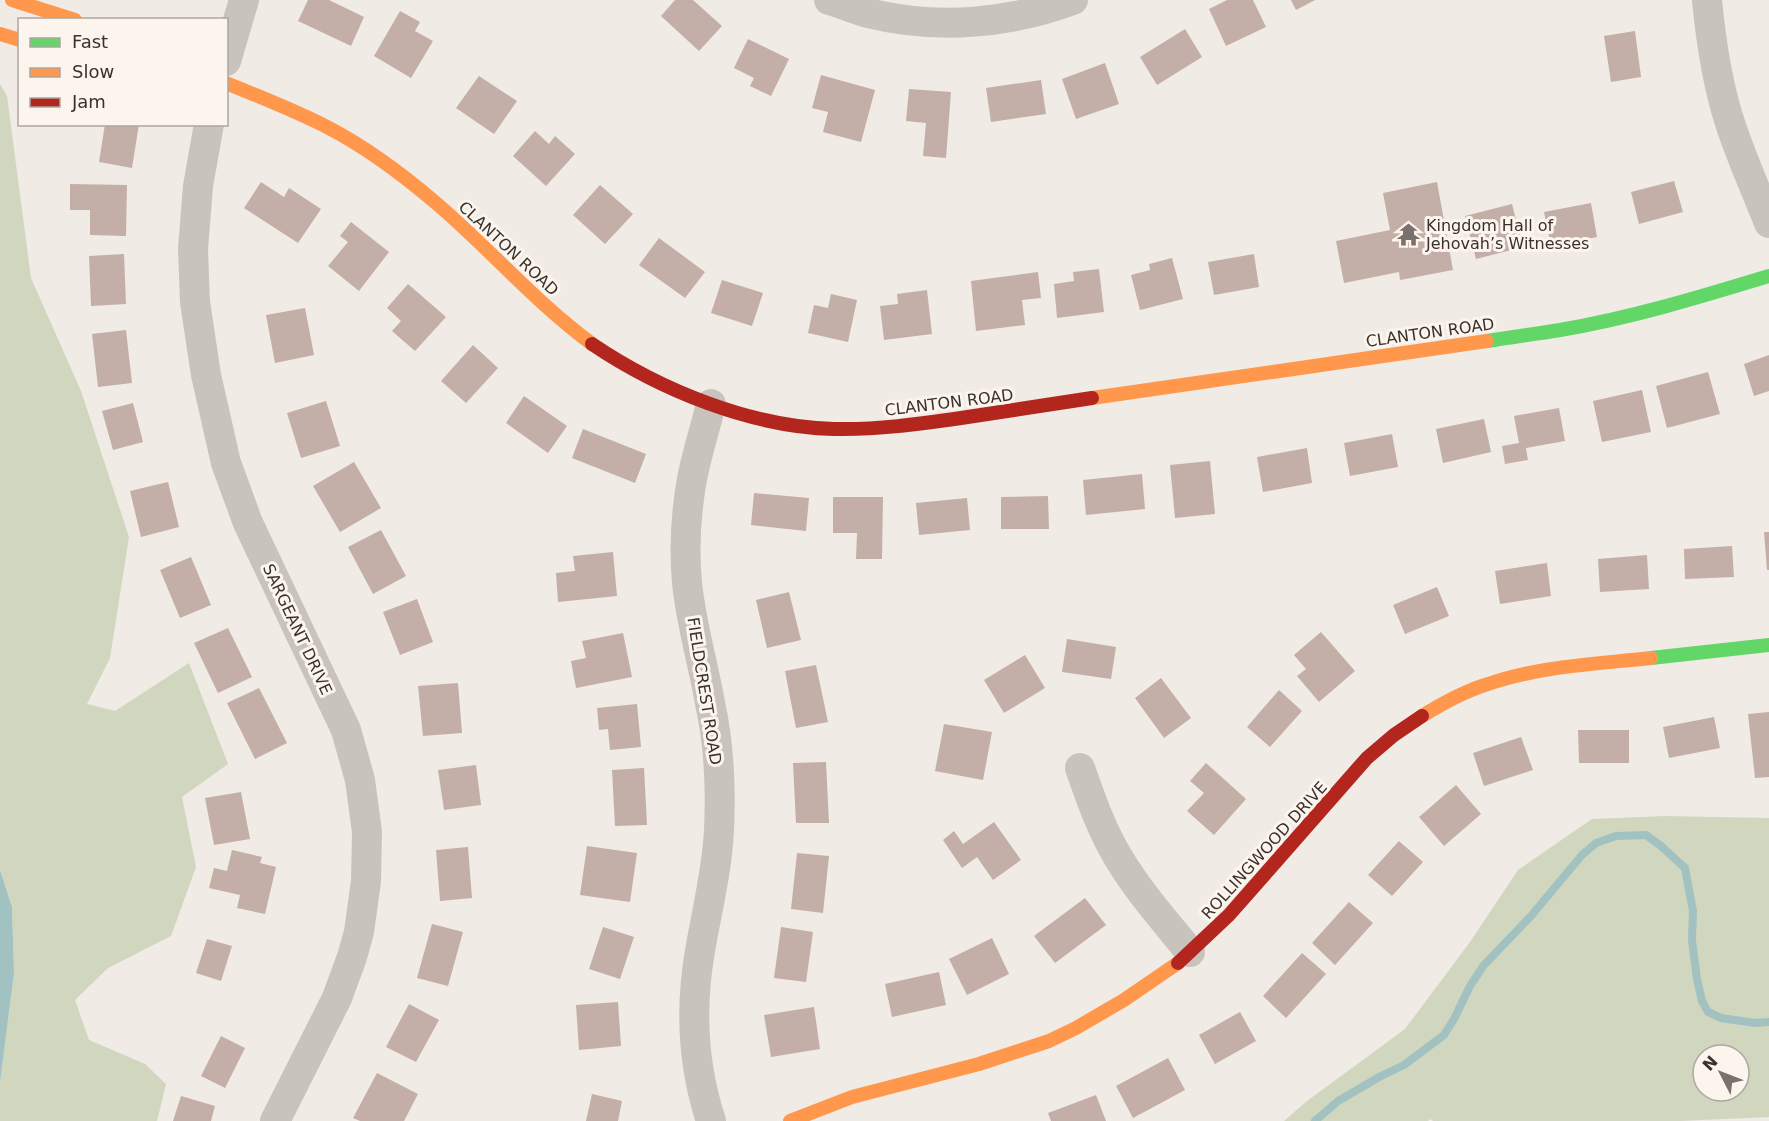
<svg xmlns="http://www.w3.org/2000/svg" width="1769" height="1121" viewBox="0 0 1769 1121" font-family="'DejaVu Sans',sans-serif">
  <style>
    .green { fill: #d1d6bf; fill-rule: evenodd }
    .water { fill: #a1c2c1 }
    .lines { fill: none; stroke-linecap: round; stroke-linejoin: round }
    .stream { stroke: #a1c2c1; stroke-width: 8 }
    .building { fill: #c3afa7 }
    .street { stroke: #c9c3be; stroke-width: 30 }
    .fast { stroke: #63d668; stroke-width: 14 }
    .slow { stroke: #ff974d; stroke-width: 14 }
    .jam { stroke: #b3261e; stroke-width: 14 }
    .labels { text-anchor: middle; stroke-width: 6; stroke-linejoin: round; paint-order: stroke }
    .poi-label { font-size: 16px; fill: #3b302b; stroke: #fbf5ee; text-anchor: start }
    .street-label { font-size: 16px; fill: #3b302b; stroke: #fbf5ee }
  </style>
  <rect width="100%" height="100%" fill="#f0ebe5"/>
  <path class="green" d="M0 84 7 96 31 278 81 391 129 537 110 658 87 704 115 711 189 663 228 764 182 797 196 867 171 936 108 968 75 1000 89 1040 145 1064 166 1084 157 1121H0V1083L14 973 12 907 0 870Z
    M1664 816 1769 818V1117L1679 1121H1433L1430 1119 1428 1121H1284L1307 1101 1405 1029 1470 942 1518 870 1592 819ZM1703 1055H1739V1091H1703Z"/>
  <path class="water" d="M0 870 12 907 14 973 0 1083Z"/>
  <g class="lines">
    <path class="stream" d="M1315 1121 1338 1101 1381 1076 1404 1065 1444 1035 1454 1019 1470 986 1484 965 1531 916 1582 855 1596 843 1616 836 1646 835 1661 846 1685 868 1693 911 1692 940 1697 979 1702 1001 1708 1012 1721 1018 1755 1023 1769 1022"/>
  </g>
  <path class="building" d="M308 0H329L364 17 351 46 298 21Z
    M675 0H693L722 26 699 51 661 16Z
    M1227 0H1253L1266 27 1226 46 1209 9Z
    M1291 0H1315L1296 10Z
    M400 11 420 22 415 31 433 41 411 78 374 56Z
    M1185 29 1202 57 1157 85 1140 57Z
    M1635 31 1641 77 1611 82 1604 36Z
    M748 39 789 59 771 96 750 86 754 78 734 68Z
    M1105 63 1119 104 1076 119 1062 79Z
    M821 75 875 90 861 142 823 132 828 112 812 108Z
    M479 76 517 101 494 134 456 108Z
    M1041 80 1046 114 991 122 986 88Z
    M909 89 951 92 946 158 923 156 926 123 906 121Z
    M105 124H139L132 168 99 162Z
    M535 131 549 144 555 136 575 154 546 186 513 156Z
    M1674 181 1683 212 1639 224 1631 192Z
    M261 182 284 197 289 188 321 209 298 243 244 208Z
    M1437 182 1453 270 1400 280 1399 272 1344 283 1336 241 1390 230 1383 193Z
    M70 184 127 185 126 236 90 235V210H70Z
    M600 185 633 214 605 244 573 215Z
    M1591 203 1597 237 1551 246 1544 212Z
    M1512 204 1523 247 1476 259 1465 216Z
    M351 222 389 252 359 291 328 266 348 242 340 236Z
    M659 238 705 272 685 298 639 265Z
    M124 254 126 304 91 306 89 256Z
    M1254 254 1259 287 1214 295 1208 262Z
    M1172 258 1183 299 1140 310 1131 275 1150 270 1149 264Z
    M1099 269 1104 312 1057 318 1054 284 1074 281 1073 272Z
    M1038 272 1041 298 1022 300 1025 325 976 331 971 281Z
    M722 280 763 293 752 326 711 313Z
    M408 284 446 317 415 351 392 331 401 321 387 308Z
    M927 290 932 334 884 340 880 306 898 304 897 294Z
    M831 294 857 300 848 342 808 333 814 305 828 308Z
    M305 308 314 355 275 363 266 315Z
    M126 330 132 383 98 387 92 334Z
    M473 345 498 368 466 403 441 381Z
    M1769 355V391L1754 396 1744 364Z
    M1708 372 1720 414 1667 428 1656 386Z
    M1642 390 1651 432 1602 442 1593 401Z
    M524 396 567 426 548 453 506 423Z
    M326 401 340 446 301 458 287 413Z
    M133 403 143 442 113 450 102 411Z
    M1559 408 1565 441 1526 448 1528 460 1505 464 1502 446 1519 443 1514 416Z
    M1484 419 1491 452 1443 463 1436 429Z
    M583 429 646 454 635 483 572 458Z
    M1392 434 1398 467 1350 476 1344 443Z
    M1307 448 1312 483 1263 492 1257 457Z
    M1210 461 1215 514 1175 518 1170 465Z
    M354 462 381 508 340 532 313 486Z
    M1142 474 1145 509 1086 515 1083 480Z
    M168 482 179 527 141 537 130 491Z
    M754 493 809 498 806 531 751 525Z
    M1048 496 1049 529H1001V497Z
    M833 497H883L882 559H856L857 533H833Z
    M967 498 970 530 919 535 916 503Z
    M381 530 406 576 373 594 348 547Z
    M1764 532H1769V570H1767Z
    M1732 546 1734 577 1685 579 1684 549Z
    M613 552 617 596 558 602 556 573 575 571 573 556Z
    M1647 555 1649 589 1600 592 1598 559Z
    M191 557 211 605 180 618 160 570Z
    M1547 563 1551 596 1500 604 1495 571Z
    M1437 587 1449 616 1405 634 1393 605Z
    M789 592 801 640 767 648 756 600Z
    M417 599 433 642 400 655 383 612Z
    M228 628 252 677 218 693 194 643Z
    M1321 632 1355 671 1319 702 1297 676 1306 669 1294 655Z
    M623 633 632 677 576 688 571 661 586 658 582 641Z
    M1067 639 1116 647 1111 679 1062 672Z
    M1025 655 1045 688 1004 713 984 680Z
    M816 665 828 722 796 728 785 671Z
    M1161 678 1191 718 1164 738 1135 698Z
    M458 683 462 733 423 736 418 686Z
    M259 688 287 743 255 759 227 703Z
    M1279 690 1302 711 1270 747 1247 727Z
    M637 704 641 747 610 750 608 729 599 730 597 708Z
    M1769 712V777L1755 778 1748 714Z
    M1714 717 1720 748 1669 758 1663 727Z
    M944 724 992 732 983 780 935 771Z
    M1578 730H1629V763H1579Z
    M1521 737 1533 770 1484 786 1473 753Z
    M826 762 829 823H796L793 763Z
    M1206 763 1246 799 1214 835 1187 811 1204 793 1190 781Z
    M476 765 481 805 444 810 438 770Z
    M644 768 647 825 615 826 612 770Z
    M1456 785 1481 814 1444 846 1419 817Z
    M241 792 250 839 214 845 205 798Z
    M994 822 1021 860 993 880 977 857 962 868 943 840 954 831 963 844Z
    M1399 841 1423 862 1392 896 1368 875Z
    M587 846 637 853 630 902 580 895Z
    M468 847 472 898 440 901 436 850Z
    M232 850 262 857 260 863 276 867 265 914 237 908 240 895 209 888 214 868 227 871Z
    M797 853 829 856 823 913 791 909Z
    M1085 898 1106 925 1055 963 1034 936Z
    M1349 902 1373 923 1335 965 1312 943Z
    M432 924 463 932 448 986 417 978Z
    M603 927 634 937 620 979 589 969Z
    M781 927 813 932 806 982 774 978Z
    M992 938 1009 974 967 995 949 959Z
    M207 939 232 946 221 981 196 973Z
    M1302 953 1326 974 1286 1018 1263 996Z
    M939 972 946 1005 892 1017 885 984Z
    M618 1002 621 1046 579 1050 576 1005Z
    M409 1004 439 1020 416 1062 386 1047Z
    M814 1007 820 1049 771 1057 764 1015Z
    M1240 1012 1256 1041 1215 1064 1199 1035Z
    M221 1036 245 1048 225 1088 201 1076Z
    M1168 1058 1185 1090 1133 1118 1116 1086Z
    M377 1073 418 1094 404 1121H360L353 1118Z
    M592 1094 622 1101 618 1121H586Z
    M1096 1095 1106 1121H1051L1048 1113Z
    M181 1096 215 1106 211 1121H173Z"/>
  <g class="lines">
    <path class="street" d="M829 0C842 4 855 9 868 13 936 30 1008 24 1073 0
      M1707 0C1711 42 1717 83 1730 123 1741 157 1756 190 1769 223
      M226 61 244 0
      M209 124 198 186 193 249 195 302 206 375 226 463 248 523 346 730 360 780 367 832 366 881 359 932 352 957 337 998 275 1121
      M1080 768C1091 799 1101 829 1118 857 1138 891 1165 921 1190 952
      M711 1121C693 1066 690 1008 700 951 707 910 717 871 719 830 721 788 719 744 710 703 703 663 691 623 687 583 684 549 686 512 692 479 697 453 705 429 711 404"/>
    <path class="fast" d="M1487 341C1511 337 1536 334 1560 330 1631 318 1700 297 1769 276
      M1651 658 1769 645"/>
    <path class="slow" d="M12 0 75 20
      M0 34 20 40
      M226 83C260 97 294 110 327 127 366 147 402 174 436 203 489 248 535 302 592 344
      M1092 398 1487 341
      M1422 716C1443 703 1465 691 1488 684 1540 666 1597 664 1651 658
      M790 1121 852 1097 979 1064 1049 1041 1076 1028 1124 1000 1178 963"/>
    <path class="jam" d="M592 344C660 390 751 427 834 429 877 430 919 424 961 418 1005 411 1048 405 1092 398
      M1178 963 1229 915 1367 758 1394 735 1422 716"/>
  </g>
  <defs>
    <symbol id="temple-bare" viewBox="-9 -9 18 18"><path d="M0-6L5-2H3V0L6.5 2.5H4V6H1.5V3h-3V6H-4V2.5H-6.5L-3 0V-2H-5Z" fill="#7a716c" stroke="#fbf5ee" stroke-width="2.5" paint-order="stroke"/></symbol>
  </defs>
  <g fill-rule="evenodd">
    <use href="#temple-bare" x="1392" y="218" width="33" height="33"/>
  </g>
  <g class="labels">
    <g class="poi-label">
      <text x="1426" y="231">Kingdom Hall of<tspan x="1426" dy="18">Jehovah’s Witnesses</tspan></text>
    </g>
    <g class="street-label">
      <text transform="translate(509 248) rotate(43)" y="6">CLANTON ROAD</text>
      <text transform="translate(1430 332) rotate(-8)" y="6">CLANTON ROAD</text>
      <text transform="translate(949 402) rotate(-7)" y="6">CLANTON ROAD</text>
      <text transform="translate(298 629) rotate(65)" y="6">SARGEANT DRIVE</text>
      <text transform="translate(705 691) rotate(81)" y="6">FIELDCREST ROAD</text>
      <text transform="translate(1264 850) rotate(-48)" y="6">ROLLINGWOOD DRIVE</text>
    </g>
  </g>
  <rect x="18" y="18" width="210" height="108" fill="#fbf5ee" stroke="#aea6a0" stroke-width="1.5"/>
  <rect x="30" y="38" width="30" height="9" fill="#63d668" stroke="#aea6a0" stroke-width="1.5"/>
  <text x="72" y="48" font-size="18" fill="#3b302b">Fast</text>
  <rect x="30" y="68" width="30" height="9" fill="#ff974d" stroke="#aea6a0" stroke-width="1.5"/>
  <text x="72" y="78" font-size="18" fill="#3b302b">Slow</text>
  <rect x="30" y="98" width="30" height="9" fill="#b3261e" stroke="#aea6a0" stroke-width="1.5"/>
  <text x="72" y="108" font-size="18" fill="#3b302b">Jam</text>
  <g transform="translate(1721 1073) rotate(312)"><circle r="28" fill="#fbf5ee" stroke="#aea6a0" stroke-width="1.5"/>
  <path d="M0-4.5L10 22L0 15L-10 22Z" fill="#7a716c"/>
  <text y="-9" font-size="16" font-weight="bold" text-anchor="middle" fill="#3b302b">N</text>
  </g>
</svg>
